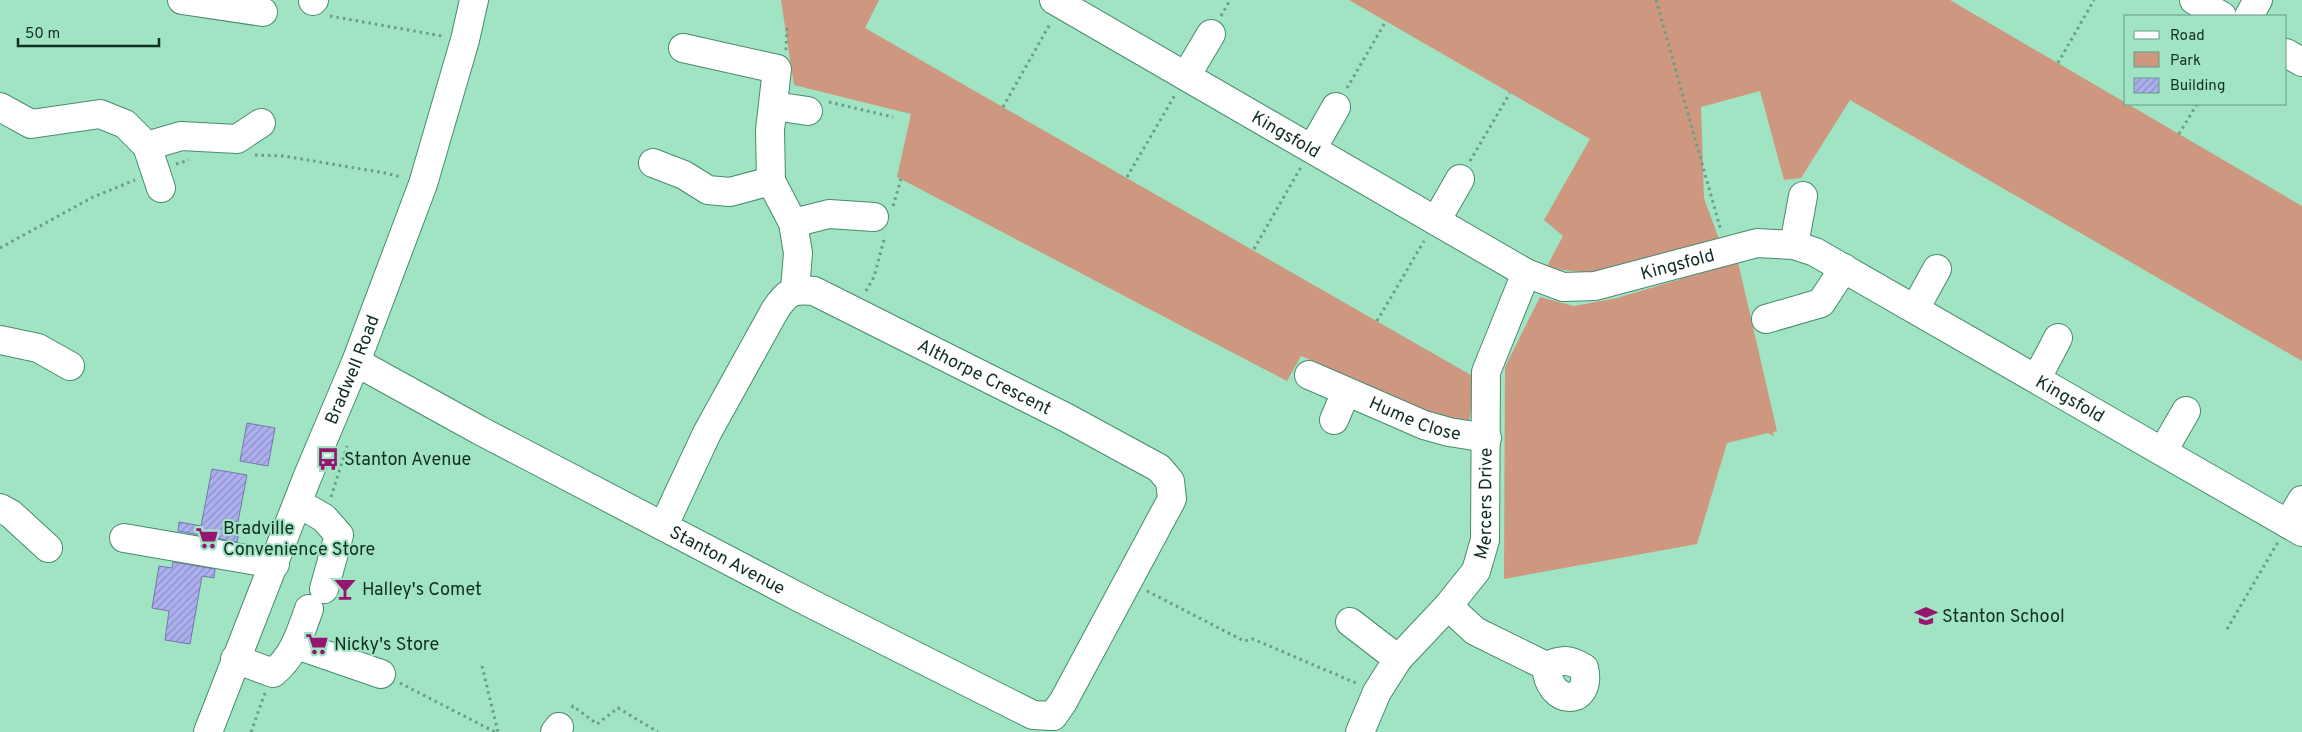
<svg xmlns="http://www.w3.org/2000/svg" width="2302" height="732" viewBox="0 0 2302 732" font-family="Overpass,sans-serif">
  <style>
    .park { fill: #ce9780 }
    .building { fill: url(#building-hatch); stroke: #7576ac }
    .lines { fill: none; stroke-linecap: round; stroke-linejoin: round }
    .minor-casing { stroke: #488b6d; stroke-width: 30 }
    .path { stroke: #689d84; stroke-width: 3; stroke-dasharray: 2.5 4; stroke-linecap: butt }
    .minor { stroke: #fff; stroke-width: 28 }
    .labels { text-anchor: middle; stroke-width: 4; stroke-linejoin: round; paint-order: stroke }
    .street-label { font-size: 18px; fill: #122e22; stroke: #a0e4c3 }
    .poi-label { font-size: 18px; fill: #122e22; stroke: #a0e4c3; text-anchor: start }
  </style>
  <defs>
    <pattern id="building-hatch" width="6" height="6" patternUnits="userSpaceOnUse" patternTransform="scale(1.25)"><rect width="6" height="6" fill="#adafef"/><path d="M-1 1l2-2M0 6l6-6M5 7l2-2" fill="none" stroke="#8b8fc1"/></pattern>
  </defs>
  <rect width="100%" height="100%" fill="#a0e4c3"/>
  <path class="park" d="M781 0H879L865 28 1476 378 1468 428 1301 356 1287 381 897 177 911 114 794 85Z
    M1349 0H1950L2302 206V361L1850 100 1801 178 1784 180 1760 91 1701 107 1704 198 1720 242 1598 274 1546 268 1563 236 1544 220 1590 139Z
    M1738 262 1777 431 1773 432 1774 436 1768 433 1727 443 1697 544 1504 579 1505 367 1540 297 1574 306 1617 298Z"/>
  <path class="building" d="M247 423 275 428 268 466 240 461Z
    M212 469 247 475 236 532H239L237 542 178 531 179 522 201 526Z
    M173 562 215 569 214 578 202 576 190 644 165 640 169 611 152 608 159 566 172 568Z"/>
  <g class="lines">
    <defs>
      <g id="minor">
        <path d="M182 0 263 12"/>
        <path id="s1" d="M1054 0 1526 273 1563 287 1595 286 1757 243 1794 245 1815 252 2302 532"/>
        <path d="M2194 0 2222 16"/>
        <path d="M313 1 314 0"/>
        <path d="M2249 16 2258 0"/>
        <path d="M683 48 777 69 770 130 771 181 793 223 798 253 795 290"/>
        <path d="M2286 53 2302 62"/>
        <path d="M1186 76 1211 34"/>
        <path d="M774 106 808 111"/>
        <path d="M0 107 31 124 100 114 125 124 147 146 161 188"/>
        <path d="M147 146 181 136 237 139 261 123"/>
        <path d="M1312 149 1336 107"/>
        <path d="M653 163 684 175 708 190 730 192 771 181"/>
        <path d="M1436 221 1460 179"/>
        <path d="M793 223 829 214 874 217"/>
        <path d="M1794 245 1803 196"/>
        <path d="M1915 309 1937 269"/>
        <path d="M1766 319 1821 303 1844 268"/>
        <path d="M0 340 38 348 70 366"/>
        <path id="s2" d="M356 362 479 430 808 602 1033 715 1053 716"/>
        <path id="s3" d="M1309 375 1424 425 1449 432 1487 438"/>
        <path d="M2037 378 2058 338"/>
        <path d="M1334 420 1346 392"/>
        <path d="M2163 451 2186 411"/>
        <path d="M298 503 324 518 339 535 324 589"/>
        <path d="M0 508 11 514 48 548"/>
        <path d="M2288 524 2302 500"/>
        <path id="s4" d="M664 525 707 433 775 310C787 292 792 289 814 291L1067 418 1159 468 1170 481 1172 499 1063 702 1053 716"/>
        <path d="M124 538 275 564"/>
        <path d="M1448 606 1475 631 1546 666C1563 659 1569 659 1584 668 1593 706 1549 708 1546 666"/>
        <path d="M1350 622 1398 659"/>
        <path d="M297 645 381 674"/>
        <path d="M235 659 273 673C294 656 300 634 309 609"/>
        <path id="s5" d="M208 732 307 478 356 362 423 184 465 40 474 0"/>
        <path d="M555 732 559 727"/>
        <path id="s6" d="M1360 732 1377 692 1398 659 1448 606 1476 571 1485 540 1486 372 1526 273"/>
      </g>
    </defs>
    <use href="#minor" class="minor-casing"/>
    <path class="path" d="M1656 0 1721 231
      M330 16 442 36
      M1221 16 1230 0
      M786 50 787 26
      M2058 63 2094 0
      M1347 88 1386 21
      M829 102 893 117
      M1003 107 1050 24
      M2179 134 2197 104
      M255 155 284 156 385 173 401 177
      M1470 161 1510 93
      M176 164 189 160
      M1127 177 1175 95
      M893 206 901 179
      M0 248 93 197 135 180
      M1254 249 1301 167
      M866 291 874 277 885 236
      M1377 321 1424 241
      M331 497 347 446
      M1147 591 1244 641 1253 639 1356 683
      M2227 629 2278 542
      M482 666 498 732
      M400 683 495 732
      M572 708 573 706 597 724 618 708 658 732
      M251 732 265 693"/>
    <use href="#minor" class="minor"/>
  </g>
  <defs>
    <symbol id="bus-bare" viewBox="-9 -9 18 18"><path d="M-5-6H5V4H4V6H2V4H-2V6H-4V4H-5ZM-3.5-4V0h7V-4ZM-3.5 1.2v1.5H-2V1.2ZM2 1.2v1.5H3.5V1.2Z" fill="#941670" stroke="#a0e4c3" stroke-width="2.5" paint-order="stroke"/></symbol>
    <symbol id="supermarket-bare" viewBox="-9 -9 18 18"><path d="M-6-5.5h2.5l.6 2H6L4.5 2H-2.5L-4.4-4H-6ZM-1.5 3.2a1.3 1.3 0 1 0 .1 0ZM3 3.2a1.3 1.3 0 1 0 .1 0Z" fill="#941670" stroke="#a0e4c3" stroke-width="2.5" paint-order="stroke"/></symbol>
    <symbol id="bar-bare" viewBox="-9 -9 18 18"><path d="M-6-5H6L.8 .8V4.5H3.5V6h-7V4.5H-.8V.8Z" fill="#941670" stroke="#a0e4c3" stroke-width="2.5" paint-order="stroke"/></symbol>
    <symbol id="school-bare" viewBox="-9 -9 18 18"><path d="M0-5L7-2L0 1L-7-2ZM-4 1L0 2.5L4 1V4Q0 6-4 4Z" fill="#941670" stroke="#a0e4c3" stroke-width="2.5" paint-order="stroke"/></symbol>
  </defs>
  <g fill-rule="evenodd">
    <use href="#bus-bare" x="312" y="443" width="32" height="32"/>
    <use href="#supermarket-bare" x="191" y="522" width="32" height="32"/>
    <use href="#bar-bare" x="329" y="573" width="32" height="32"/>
    <use href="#school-bare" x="1910" y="600" width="32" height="32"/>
    <use href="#supermarket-bare" x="301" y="628" width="32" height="32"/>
  </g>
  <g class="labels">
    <g class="street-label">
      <text dy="6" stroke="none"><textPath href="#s1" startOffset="268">Kingsfold</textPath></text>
      <text dy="6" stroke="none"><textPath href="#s1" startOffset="702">Kingsfold</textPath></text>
      <text dy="6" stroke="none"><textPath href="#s5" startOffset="390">Bradwell Road</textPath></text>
      <text dy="6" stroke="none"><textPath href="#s4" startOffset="480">Althorpe Crescent</textPath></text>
      <text dy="6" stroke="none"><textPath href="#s1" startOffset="1138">Kingsfold</textPath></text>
      <text dy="6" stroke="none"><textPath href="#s3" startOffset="115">Hume Close</textPath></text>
      <text dy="6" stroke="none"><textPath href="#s6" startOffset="269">Mercers Drive</textPath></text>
      <text dy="6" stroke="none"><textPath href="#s2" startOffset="421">Stanton Avenue</textPath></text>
    </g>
    <g class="poi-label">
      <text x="344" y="465">Stanton Avenue</text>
      <text x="223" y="534">Bradville<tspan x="223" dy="21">Convenience Store</tspan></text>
      <text x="362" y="595">Halley's Comet</text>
      <text x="1942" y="622">Stanton School</text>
      <text x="334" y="650">Nicky's Store</text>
    </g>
  </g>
  <rect x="2124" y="15" width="162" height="90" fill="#a0e4c3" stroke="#679b83"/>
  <rect x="2134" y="31" width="25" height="8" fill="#ffffff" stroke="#679b83"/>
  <text x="2170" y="40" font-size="15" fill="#122e22">Road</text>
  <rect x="2134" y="52" width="25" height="15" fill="#ce9780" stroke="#679b83"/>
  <text x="2170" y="65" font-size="15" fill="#122e22">Park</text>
  <rect x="2134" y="78" width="25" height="15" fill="url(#building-hatch)" stroke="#679b83"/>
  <text x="2170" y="90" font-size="15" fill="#122e22">Building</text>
  <path d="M18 38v8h141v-8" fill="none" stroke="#122e22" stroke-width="2.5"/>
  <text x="25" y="38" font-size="15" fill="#122e22" stroke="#a0e4c3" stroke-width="4" paint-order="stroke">50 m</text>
</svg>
